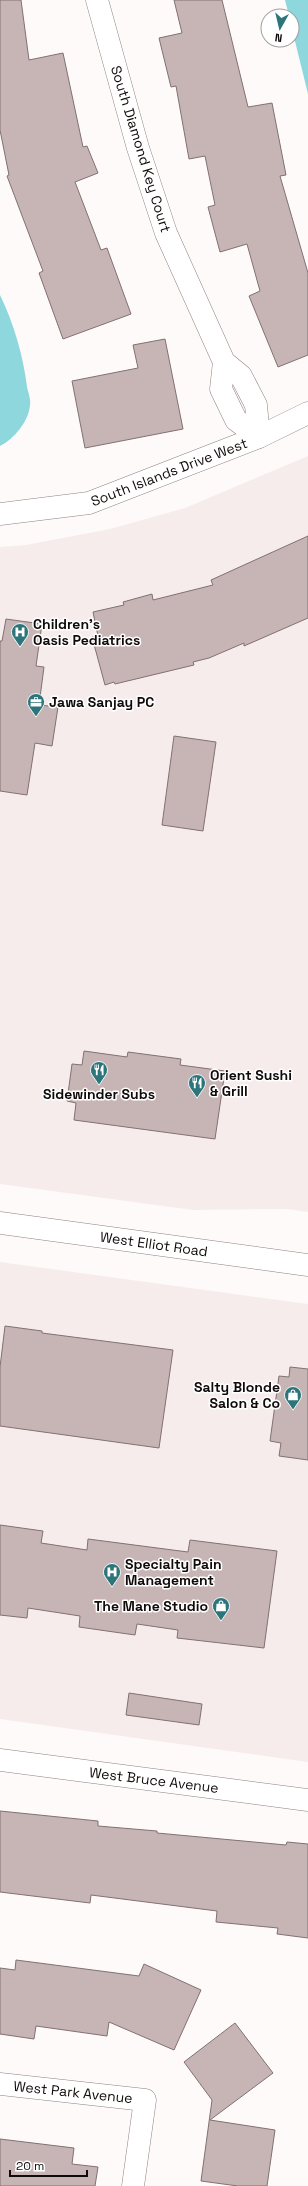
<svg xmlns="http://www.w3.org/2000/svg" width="308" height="2186" viewBox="0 0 308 2186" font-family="'Space Grotesk',sans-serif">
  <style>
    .built { fill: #f7ecec }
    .water { fill: #8dd7dd }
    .building { fill: #c7b5b6; stroke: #817171 }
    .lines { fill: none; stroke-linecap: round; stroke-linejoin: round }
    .street-casing { stroke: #918080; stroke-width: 23 }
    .secondary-casing { stroke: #918080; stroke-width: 23 }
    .street { stroke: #fff; stroke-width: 22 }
    .secondary { stroke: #fff; stroke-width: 22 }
    .labels { text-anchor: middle; stroke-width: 3; stroke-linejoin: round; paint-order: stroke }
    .street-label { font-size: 14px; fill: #100a0a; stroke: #fff }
    .poi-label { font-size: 14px; font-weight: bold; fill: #100a0a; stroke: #fff; text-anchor: start }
  </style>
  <rect width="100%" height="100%" fill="#fefafa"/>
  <path class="built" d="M308 456V1212L287 1209 193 1210 0 1184V547L26 545 110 529 185 508Z
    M0 1262 308 1304V1762L0 1719Z"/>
  <path class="water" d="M285 0H308V94L292 29V16H289Z
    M0 295C14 324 23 355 27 387 28 392 31 399 30 405 29 421 14 439 0 446Z"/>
  <path class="building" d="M0 0H21L29 60 63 53 83 147 87 146 98 173 75 182 101 250 107 248 131 314 63 339 39 273 43 271 7 176 9 175 0 130Z
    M174 0H222L248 107 272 103 286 175 280 176 308 273V355L278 367 249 296 260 291 247 244 220 252 208 207 215 205 205 156 189 159 176 86 171 87 159 38 182 33Z
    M165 339 183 429 85 448 72 381 138 368 133 345Z
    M308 536V618L244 646V643L209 658 193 662 194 665 115 684 114 682 105 685 92 637 98 636 93 612 124 605 123 602 152 594 153 600 213 585 211 580Z
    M6 619 42 624 36 666 44 667 39 705 58 707 52 746 35 743 27 795 0 791V641H2Z
    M174 736 216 742 203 831 162 825Z
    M84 1051 127 1057 128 1052 181 1059 180 1065 225 1071 215 1139 74 1120 76 1103 67 1101 72 1064 82 1065Z
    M5 1326 42 1331V1333L173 1350 159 1448 0 1426V1367Z
    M290 1367 308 1369V1460L279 1456 281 1443 270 1441 279 1376 289 1377Z
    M0 1525 43 1531 41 1543 87 1550 88 1539 188 1552 190 1540 277 1551 264 1648 177 1638 178 1630 137 1624 135 1635 79 1627 80 1616 28 1608 27 1618 0 1615Z
    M129 1693 202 1704 199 1725 126 1715Z
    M0 1811 98 1821V1826L157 1831V1833L286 1845 287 1842 308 1844V1938L277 1934 278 1928 216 1922 217 1911 91 1895 90 1903 0 1892Z
    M16 1960 139 1976 144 1964 201 1990 174 2050 109 2022 107 2036 36 2026 34 2039 0 2034V1968L15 1970Z
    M235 2023 273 2073 210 2120 275 2130 267 2186H238L201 2181 212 2100 184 2062Z
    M0 2139 74 2148 72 2164 98 2167 95 2186H0Z"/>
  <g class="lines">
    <defs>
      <path id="street" d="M97 0 138 148 166 233 224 362 241 376 256 405 259 437
        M224 362 221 389 236 420 259 437
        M0 1760 308 1800
        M0 2084 145 2100 133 2186"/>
      <path id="secondary" d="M0 514 89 503 259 437 308 413
        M0 1223 308 1265"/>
    </defs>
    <use href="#street" class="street-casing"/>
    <use href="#secondary" class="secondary-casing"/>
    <use href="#street" class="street"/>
    <use href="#secondary" class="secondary"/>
  </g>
  <defs>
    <symbol id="hospital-pin" viewBox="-11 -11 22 30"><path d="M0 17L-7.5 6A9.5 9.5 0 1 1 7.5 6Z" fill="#2c757b" stroke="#fff"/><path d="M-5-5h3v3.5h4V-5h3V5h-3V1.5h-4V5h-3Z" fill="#fff"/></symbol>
    <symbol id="office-pin" viewBox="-11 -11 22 30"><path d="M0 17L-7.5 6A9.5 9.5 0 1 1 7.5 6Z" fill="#2c757b" stroke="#fff"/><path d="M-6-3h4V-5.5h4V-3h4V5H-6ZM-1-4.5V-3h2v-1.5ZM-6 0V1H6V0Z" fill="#fff"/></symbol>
    <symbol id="restaurant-pin" viewBox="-11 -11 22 30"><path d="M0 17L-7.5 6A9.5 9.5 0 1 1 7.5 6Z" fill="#2c757b" stroke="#fff"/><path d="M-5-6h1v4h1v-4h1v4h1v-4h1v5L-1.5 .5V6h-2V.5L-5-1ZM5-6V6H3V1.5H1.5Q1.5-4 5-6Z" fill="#fff"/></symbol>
    <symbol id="shop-pin" viewBox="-11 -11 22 30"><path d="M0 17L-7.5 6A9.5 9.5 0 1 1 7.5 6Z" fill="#2c757b" stroke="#fff"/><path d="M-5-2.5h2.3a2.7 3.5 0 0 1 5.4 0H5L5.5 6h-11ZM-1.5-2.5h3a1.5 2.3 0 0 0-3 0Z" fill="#fff"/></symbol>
  </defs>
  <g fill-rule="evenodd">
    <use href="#hospital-pin" x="10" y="622" width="20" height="27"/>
    <use href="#office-pin" x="26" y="692" width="20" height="27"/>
    <use href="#restaurant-pin" x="89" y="1060" width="20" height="27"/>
    <use href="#restaurant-pin" x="187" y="1073" width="20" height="27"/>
    <use href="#shop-pin" x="283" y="1385" width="20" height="27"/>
    <use href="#hospital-pin" x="102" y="1562" width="20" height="27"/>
    <use href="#shop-pin" x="211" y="1596" width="20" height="27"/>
  </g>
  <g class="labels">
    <g class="street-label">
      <text transform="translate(141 149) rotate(73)" y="5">South Diamond Key Court</text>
      <text transform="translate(169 472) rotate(-21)" y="5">South Islands Drive West</text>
      <text transform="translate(154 1244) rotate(8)" y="5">West Elliot Road</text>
      <text transform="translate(154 1780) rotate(7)" y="5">West Bruce Avenue</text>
      <text transform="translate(73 2092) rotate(6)" y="5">West Park Avenue</text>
    </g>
    <g class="poi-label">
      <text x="33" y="629">Children's<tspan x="33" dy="16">Oasis Pediatrics</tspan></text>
      <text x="49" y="707">Jawa Sanjay PC</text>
      <text x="210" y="1080">Orient Sushi<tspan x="210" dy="16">&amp; Grill</tspan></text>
      <text x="99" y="1099" text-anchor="middle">Sidewinder Subs</text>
      <text x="280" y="1392" text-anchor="end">Salty Blonde<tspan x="280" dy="16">Salon &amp; Co</tspan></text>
      <text x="125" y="1569">Specialty Pain<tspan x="125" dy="16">Management</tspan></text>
      <text x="208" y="1611" text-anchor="end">The Mane Studio</text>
    </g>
  </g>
  <g transform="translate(280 28) rotate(188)"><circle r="19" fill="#ffffff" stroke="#9f9d9d"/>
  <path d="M0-3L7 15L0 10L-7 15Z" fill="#2c757b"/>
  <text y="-6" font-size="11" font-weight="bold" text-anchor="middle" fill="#100a0a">N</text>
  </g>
  <path d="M10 2170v6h77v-6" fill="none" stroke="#100a0a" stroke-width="2"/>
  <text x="16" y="2170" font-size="12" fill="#100a0a" stroke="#ffffff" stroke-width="3" paint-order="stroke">20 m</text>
</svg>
